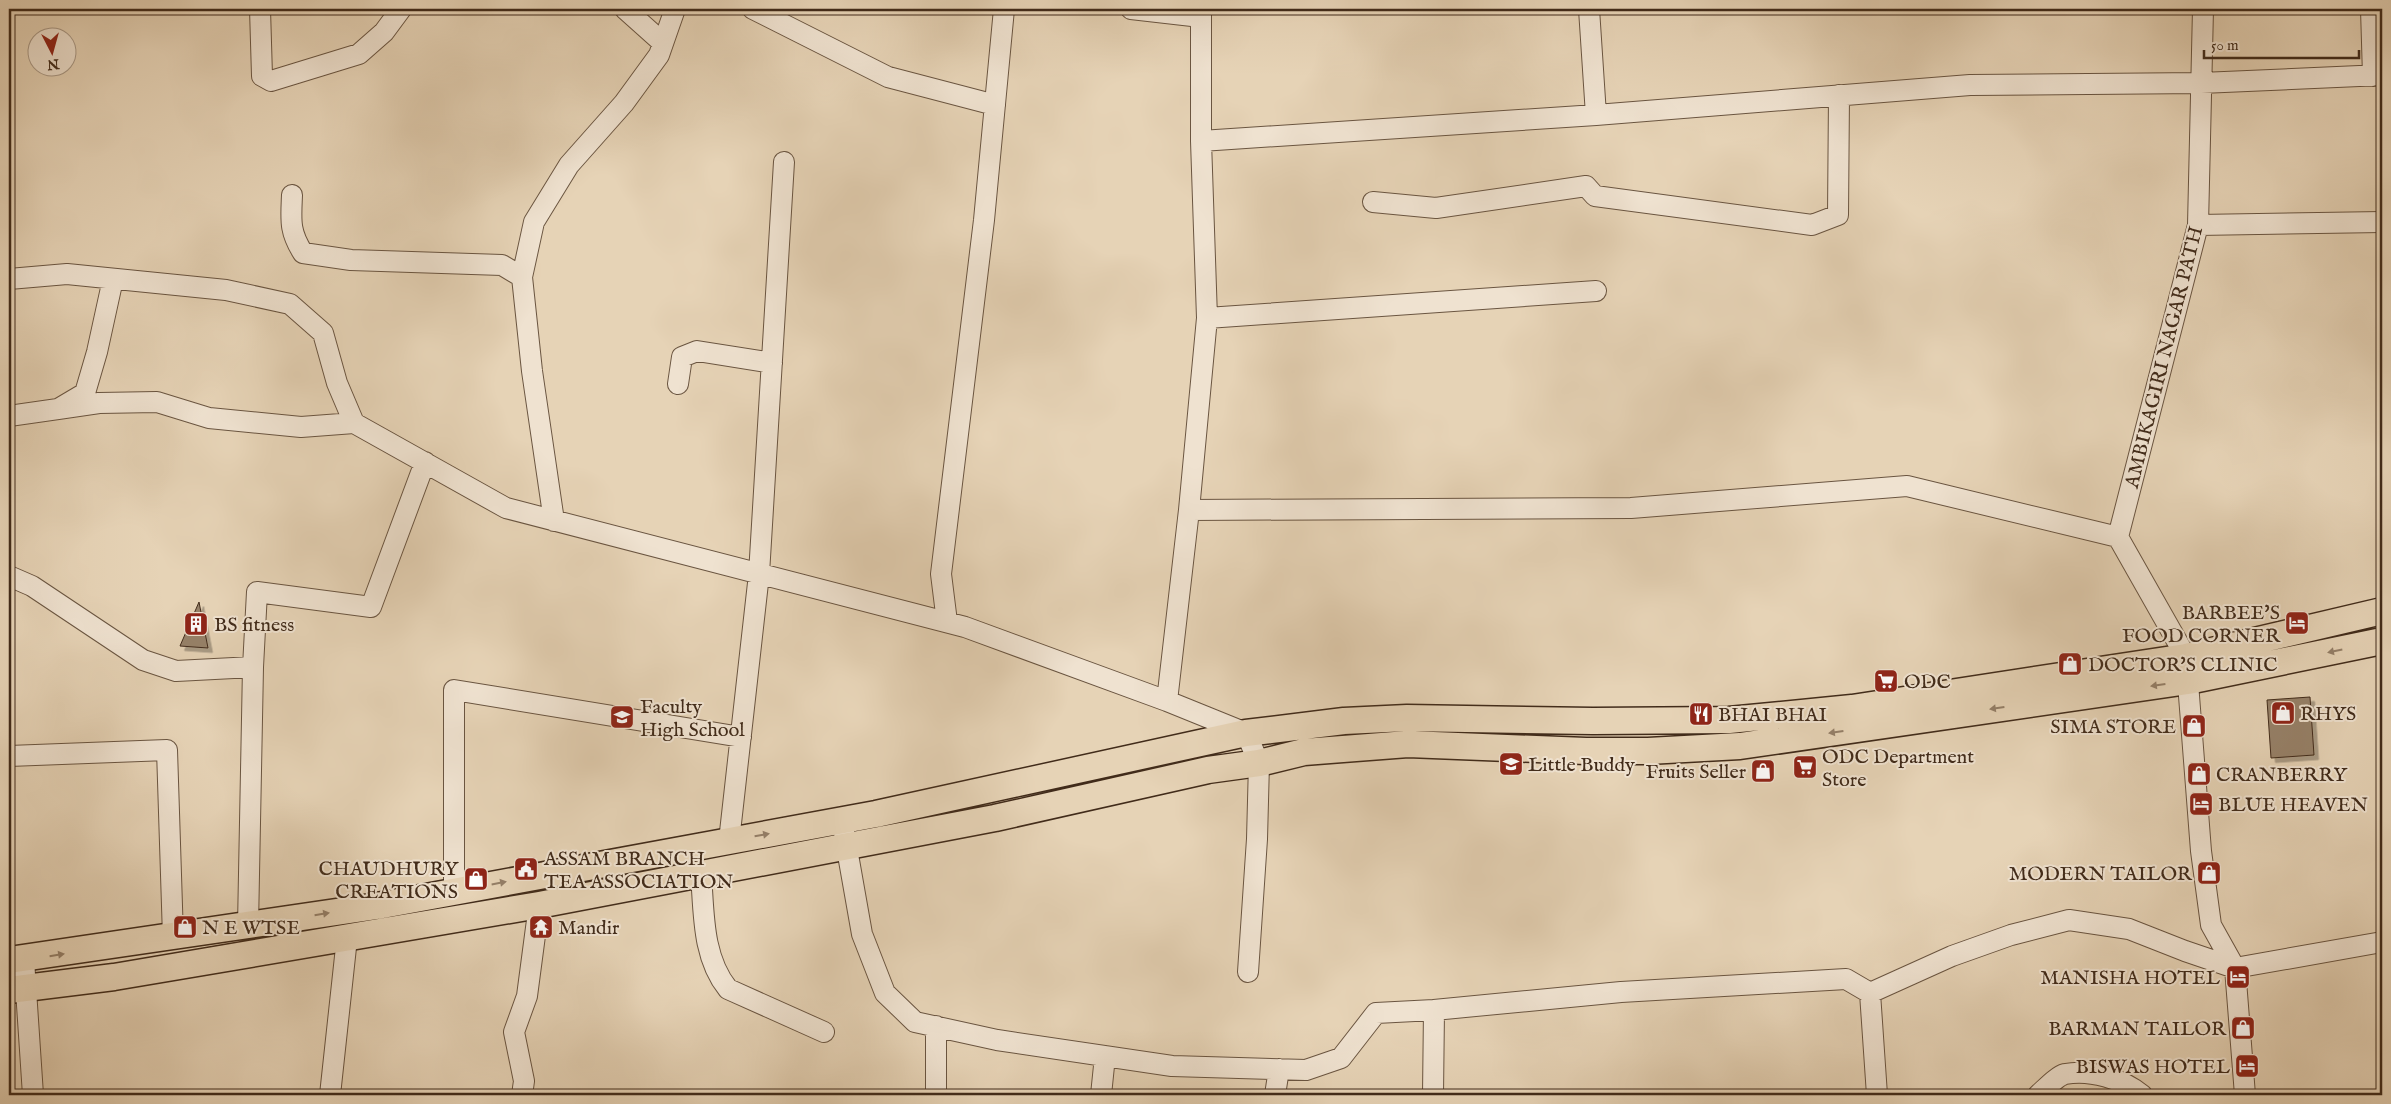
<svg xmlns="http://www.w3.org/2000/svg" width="2391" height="1104" viewBox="0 0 2391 1104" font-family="'IM FELL English',serif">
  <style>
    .building { fill: #97826b; stroke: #412b1a; filter: url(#shadow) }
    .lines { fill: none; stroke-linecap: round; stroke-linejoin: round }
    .minor-casing { stroke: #6a5541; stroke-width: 22 }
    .major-casing { stroke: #412b1a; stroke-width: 29 }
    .minor { stroke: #efe2d0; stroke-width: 20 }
    .major { stroke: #e6d3b6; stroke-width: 26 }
    .oneway { fill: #947f68 }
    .labels { text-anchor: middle; stroke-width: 4; stroke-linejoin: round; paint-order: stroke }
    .street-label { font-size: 20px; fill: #412b1a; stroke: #efe2d0 }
    .poi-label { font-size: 20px; fill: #412b1a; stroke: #efe2d0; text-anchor: start }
  </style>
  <defs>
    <filter id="shadow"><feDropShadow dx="4.5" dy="4.5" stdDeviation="0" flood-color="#0004"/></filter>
  </defs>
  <rect width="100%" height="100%" fill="#e6d3b6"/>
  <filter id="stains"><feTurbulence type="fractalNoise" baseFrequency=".004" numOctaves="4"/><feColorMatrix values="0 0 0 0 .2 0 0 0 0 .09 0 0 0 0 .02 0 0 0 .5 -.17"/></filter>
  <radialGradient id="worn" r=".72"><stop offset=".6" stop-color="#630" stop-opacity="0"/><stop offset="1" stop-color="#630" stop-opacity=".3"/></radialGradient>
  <path class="building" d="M199 602 208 648 180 646Z
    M2310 697 2314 755 2271 758 2267 700Z"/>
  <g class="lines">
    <defs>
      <path id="minor" d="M260 9 262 76 271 81 359 54 384 32 401 9
        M625 9 663 43
        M753 9 888 77 995 105
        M1131 9 1201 17
        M1589 9 1596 115
        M2203 9 2198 225 2118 537 2186 657 2201 851 2211 925 2235 968 2245 1095
        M2371 9 2373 76
        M1201 141 1596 115 1970 85 2201 83 2382 75
        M292 195C291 220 289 231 303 253L351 260 502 265 522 277
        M1373 202 1436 208 1586 186 1595 196 1812 225 1838 215 1839 95
        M2198 225 2382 222
        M9 279 67 274 226 290 290 304 323 333 337 383 354 423 506 508 965 627 1167 701 1246 733 1259 763 1257 839 1248 972
        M1207 318 1596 291
        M678 384 682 357 697 351 772 363
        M58 409 99 403 157 402 209 418 301 427 354 423
        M9 416 58 409 85 393 97 352 113 279
        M1189 510 1631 508 1907 486 2118 537
        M554 521 532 371 522 277 534 222 569 165 624 103 659 55 675 9
        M9 576 32 586 143 660 176 671 253 667
        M947 622 941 574 984 220 1004 9
        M1167 701 1189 510 1207 318 1201 141V9
        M9 756 167 750 173 937
        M844 832 862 934 885 993 915 1022 997 1040 1172 1066 1306 1070 1341 1058 1376 1013 1434 1010 1433 1095
        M729 841 759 574 784 162
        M701 874C704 912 702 957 728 989L824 1032
        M454 892V690L741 737
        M248 926 253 667 257 592 371 607 425 462
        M24 960 33 1095
        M1870 993 1877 1095
        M1434 1010 1621 992 1846 979 1870 993 1952 956 2011 935 2069 920 2129 929 2185 951 2235 968 2382 942
        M936 1026V1095
        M330 1095 347 938
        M522 1095 524 1081 514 1032 527 996 539 905
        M1101 1095 1105 1056
        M1275 1095 1279 1069
        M2038 1095C2045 1089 2057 1076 2065 1074 2090 1069 2123 1079 2142 1095"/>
      <path id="major" d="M9 960 377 906 876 814 1246 733 1344 721 1407 718 1593 721 1729 720 1852 708 2186 657 2382 611
        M9 990 114 977 539 905 995 818 1208 770 1259 763 1304 752 1408 744 1586 751H1648L1740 746 2188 681 2382 641"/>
    </defs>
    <use href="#minor" class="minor-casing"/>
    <use href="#major" class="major-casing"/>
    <use href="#minor" class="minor"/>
    <use href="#major" class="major"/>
  </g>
  <defs><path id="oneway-solid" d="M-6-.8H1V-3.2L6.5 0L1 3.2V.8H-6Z" transform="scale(1.25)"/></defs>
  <g class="oneway">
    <use href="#oneway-solid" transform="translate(2335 651) rotate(168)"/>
    <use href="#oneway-solid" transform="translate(2158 685) rotate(172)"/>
    <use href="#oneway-solid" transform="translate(1997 708) rotate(172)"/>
    <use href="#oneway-solid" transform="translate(1836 732) rotate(172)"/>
    <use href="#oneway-solid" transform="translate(762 835) rotate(-10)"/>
    <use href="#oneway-solid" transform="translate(499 883) rotate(-11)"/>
    <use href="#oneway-solid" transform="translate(322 914) rotate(-9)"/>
    <use href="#oneway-solid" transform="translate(57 955) rotate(-9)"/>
  </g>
  <defs>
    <symbol id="hotel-square" viewBox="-11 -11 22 22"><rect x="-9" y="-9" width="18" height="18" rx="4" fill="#8f2418" stroke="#efe2d0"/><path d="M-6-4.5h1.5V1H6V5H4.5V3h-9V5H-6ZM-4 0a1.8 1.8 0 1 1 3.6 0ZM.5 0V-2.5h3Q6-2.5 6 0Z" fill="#fff"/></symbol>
    <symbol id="building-square" viewBox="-11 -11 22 22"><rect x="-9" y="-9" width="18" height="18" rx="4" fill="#8f2418" stroke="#efe2d0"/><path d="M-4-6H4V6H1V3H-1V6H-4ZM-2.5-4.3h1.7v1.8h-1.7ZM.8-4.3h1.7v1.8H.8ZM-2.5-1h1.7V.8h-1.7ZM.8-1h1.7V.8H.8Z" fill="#fff"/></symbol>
    <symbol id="shop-square" viewBox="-11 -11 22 22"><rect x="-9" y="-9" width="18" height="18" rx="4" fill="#8f2418" stroke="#efe2d0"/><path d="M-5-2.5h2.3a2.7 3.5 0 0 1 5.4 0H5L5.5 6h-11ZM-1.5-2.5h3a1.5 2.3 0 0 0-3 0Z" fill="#fff"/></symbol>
    <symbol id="supermarket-square" viewBox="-11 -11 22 22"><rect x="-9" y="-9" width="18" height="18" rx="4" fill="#8f2418" stroke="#efe2d0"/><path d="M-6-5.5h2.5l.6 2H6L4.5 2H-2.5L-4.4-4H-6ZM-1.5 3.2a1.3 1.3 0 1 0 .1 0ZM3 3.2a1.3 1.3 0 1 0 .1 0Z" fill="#fff"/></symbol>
    <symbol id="restaurant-square" viewBox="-11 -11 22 22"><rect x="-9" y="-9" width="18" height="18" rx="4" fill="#8f2418" stroke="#efe2d0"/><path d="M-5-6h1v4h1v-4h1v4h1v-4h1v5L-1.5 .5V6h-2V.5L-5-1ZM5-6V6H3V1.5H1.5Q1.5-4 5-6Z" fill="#fff"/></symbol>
    <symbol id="school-square" viewBox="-11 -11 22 22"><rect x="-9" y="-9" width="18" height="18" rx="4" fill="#8f2418" stroke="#efe2d0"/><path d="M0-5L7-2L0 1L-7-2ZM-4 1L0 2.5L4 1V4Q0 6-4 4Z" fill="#fff"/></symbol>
    <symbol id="civic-square" viewBox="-11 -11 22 22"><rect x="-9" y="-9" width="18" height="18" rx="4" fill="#8f2418" stroke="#efe2d0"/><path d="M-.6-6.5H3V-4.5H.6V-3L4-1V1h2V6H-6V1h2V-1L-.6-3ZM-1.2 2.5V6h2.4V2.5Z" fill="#fff"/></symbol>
    <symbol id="temple-square" viewBox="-11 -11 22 22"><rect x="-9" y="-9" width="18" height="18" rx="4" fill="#8f2418" stroke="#efe2d0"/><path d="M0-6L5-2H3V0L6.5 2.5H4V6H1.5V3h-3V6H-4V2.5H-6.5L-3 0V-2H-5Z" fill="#fff"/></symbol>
  </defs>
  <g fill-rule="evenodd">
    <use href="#hotel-square" x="2283" y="609" width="28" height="28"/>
    <use href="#building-square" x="182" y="610" width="28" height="28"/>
    <use href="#shop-square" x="2056" y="650" width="28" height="28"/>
    <use href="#supermarket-square" x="1872" y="667" width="28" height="28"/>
    <use href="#shop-square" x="2269" y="699" width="28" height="28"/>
    <use href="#restaurant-square" x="1687" y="700" width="28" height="28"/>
    <use href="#school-square" x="608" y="703" width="28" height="28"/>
    <use href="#shop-square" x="2180" y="712" width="28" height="28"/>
    <use href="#school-square" x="1497" y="750" width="28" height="28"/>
    <use href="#supermarket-square" x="1791" y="753" width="28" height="28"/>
    <use href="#shop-square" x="1749" y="757" width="28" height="28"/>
    <use href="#shop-square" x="2185" y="760" width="28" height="28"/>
    <use href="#hotel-square" x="2187" y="790" width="28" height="28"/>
    <use href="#civic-square" x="512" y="855" width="28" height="28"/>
    <use href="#shop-square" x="2195" y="859" width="28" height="28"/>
    <use href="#shop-square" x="462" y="865" width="28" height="28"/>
    <use href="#shop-square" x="171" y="913" width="28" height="28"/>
    <use href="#temple-square" x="527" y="913" width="28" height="28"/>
    <use href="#hotel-square" x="2224" y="963" width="28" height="28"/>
    <use href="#shop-square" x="2229" y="1014" width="28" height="28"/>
    <use href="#hotel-square" x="2233" y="1052" width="28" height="28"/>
  </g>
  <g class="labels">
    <g class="street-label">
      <text transform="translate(2163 357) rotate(-76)" y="7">AMBIKAGIRI NAGAR PATH</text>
    </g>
    <g class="poi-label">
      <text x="2280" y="619" text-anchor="end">BARBEE'S<tspan x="2280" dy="23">FOOD CORNER</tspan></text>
      <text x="214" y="631">BS fitness</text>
      <text x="2088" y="671">DOCTOR'S CLINIC</text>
      <text x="1904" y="688">ODC</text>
      <text x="640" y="713">Faculty<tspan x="640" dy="23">High School</tspan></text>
      <text x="2300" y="720">RHYS</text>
      <text x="1718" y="721">BHAI BHAI</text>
      <text x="2176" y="733" text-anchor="end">SIMA STORE</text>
      <text x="1822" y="763">ODC Department<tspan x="1822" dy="23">Store</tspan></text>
      <text x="1528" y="771">Little Buddy</text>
      <text x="1746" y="778" text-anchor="end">Fruits Seller</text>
      <text x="2216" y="781">CRANBERRY</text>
      <text x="2218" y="811">BLUE HEAVEN</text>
      <text x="544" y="865">ASSAM BRANCH<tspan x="544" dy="23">TEA ASSOCIATION</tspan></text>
      <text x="458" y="875" text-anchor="end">CHAUDHURY<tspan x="458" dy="23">CREATIONS</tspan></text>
      <text x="2192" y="880" text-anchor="end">MODERN TAILOR</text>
      <text x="202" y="934">N E WTSE</text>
      <text x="558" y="934">Mandir</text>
      <text x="2220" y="984" text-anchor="end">MANISHA HOTEL</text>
      <text x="2226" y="1035" text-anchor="end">BARMAN TAILOR</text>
      <text x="2230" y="1073" text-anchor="end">BISWAS HOTEL</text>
    </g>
  </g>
  <rect width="2391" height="1104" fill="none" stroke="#e6d3b6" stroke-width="30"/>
  <rect x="10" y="10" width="2371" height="1084" fill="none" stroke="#412b1a" stroke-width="2.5"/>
  <rect x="15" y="15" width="2361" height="1074" fill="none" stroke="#412b1a"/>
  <g transform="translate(52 52) rotate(174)"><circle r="24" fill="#efe2d0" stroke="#a99987"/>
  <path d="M0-4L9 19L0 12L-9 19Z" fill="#8f2418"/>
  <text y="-8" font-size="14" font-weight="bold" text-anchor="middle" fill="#412b1a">N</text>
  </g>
  <path d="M2204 50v8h155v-8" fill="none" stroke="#412b1a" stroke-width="2.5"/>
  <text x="2211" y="50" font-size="15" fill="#412b1a" stroke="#efe2d0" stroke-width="4" paint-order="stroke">50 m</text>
  <rect width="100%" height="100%" filter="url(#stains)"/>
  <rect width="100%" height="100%" fill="url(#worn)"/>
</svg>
